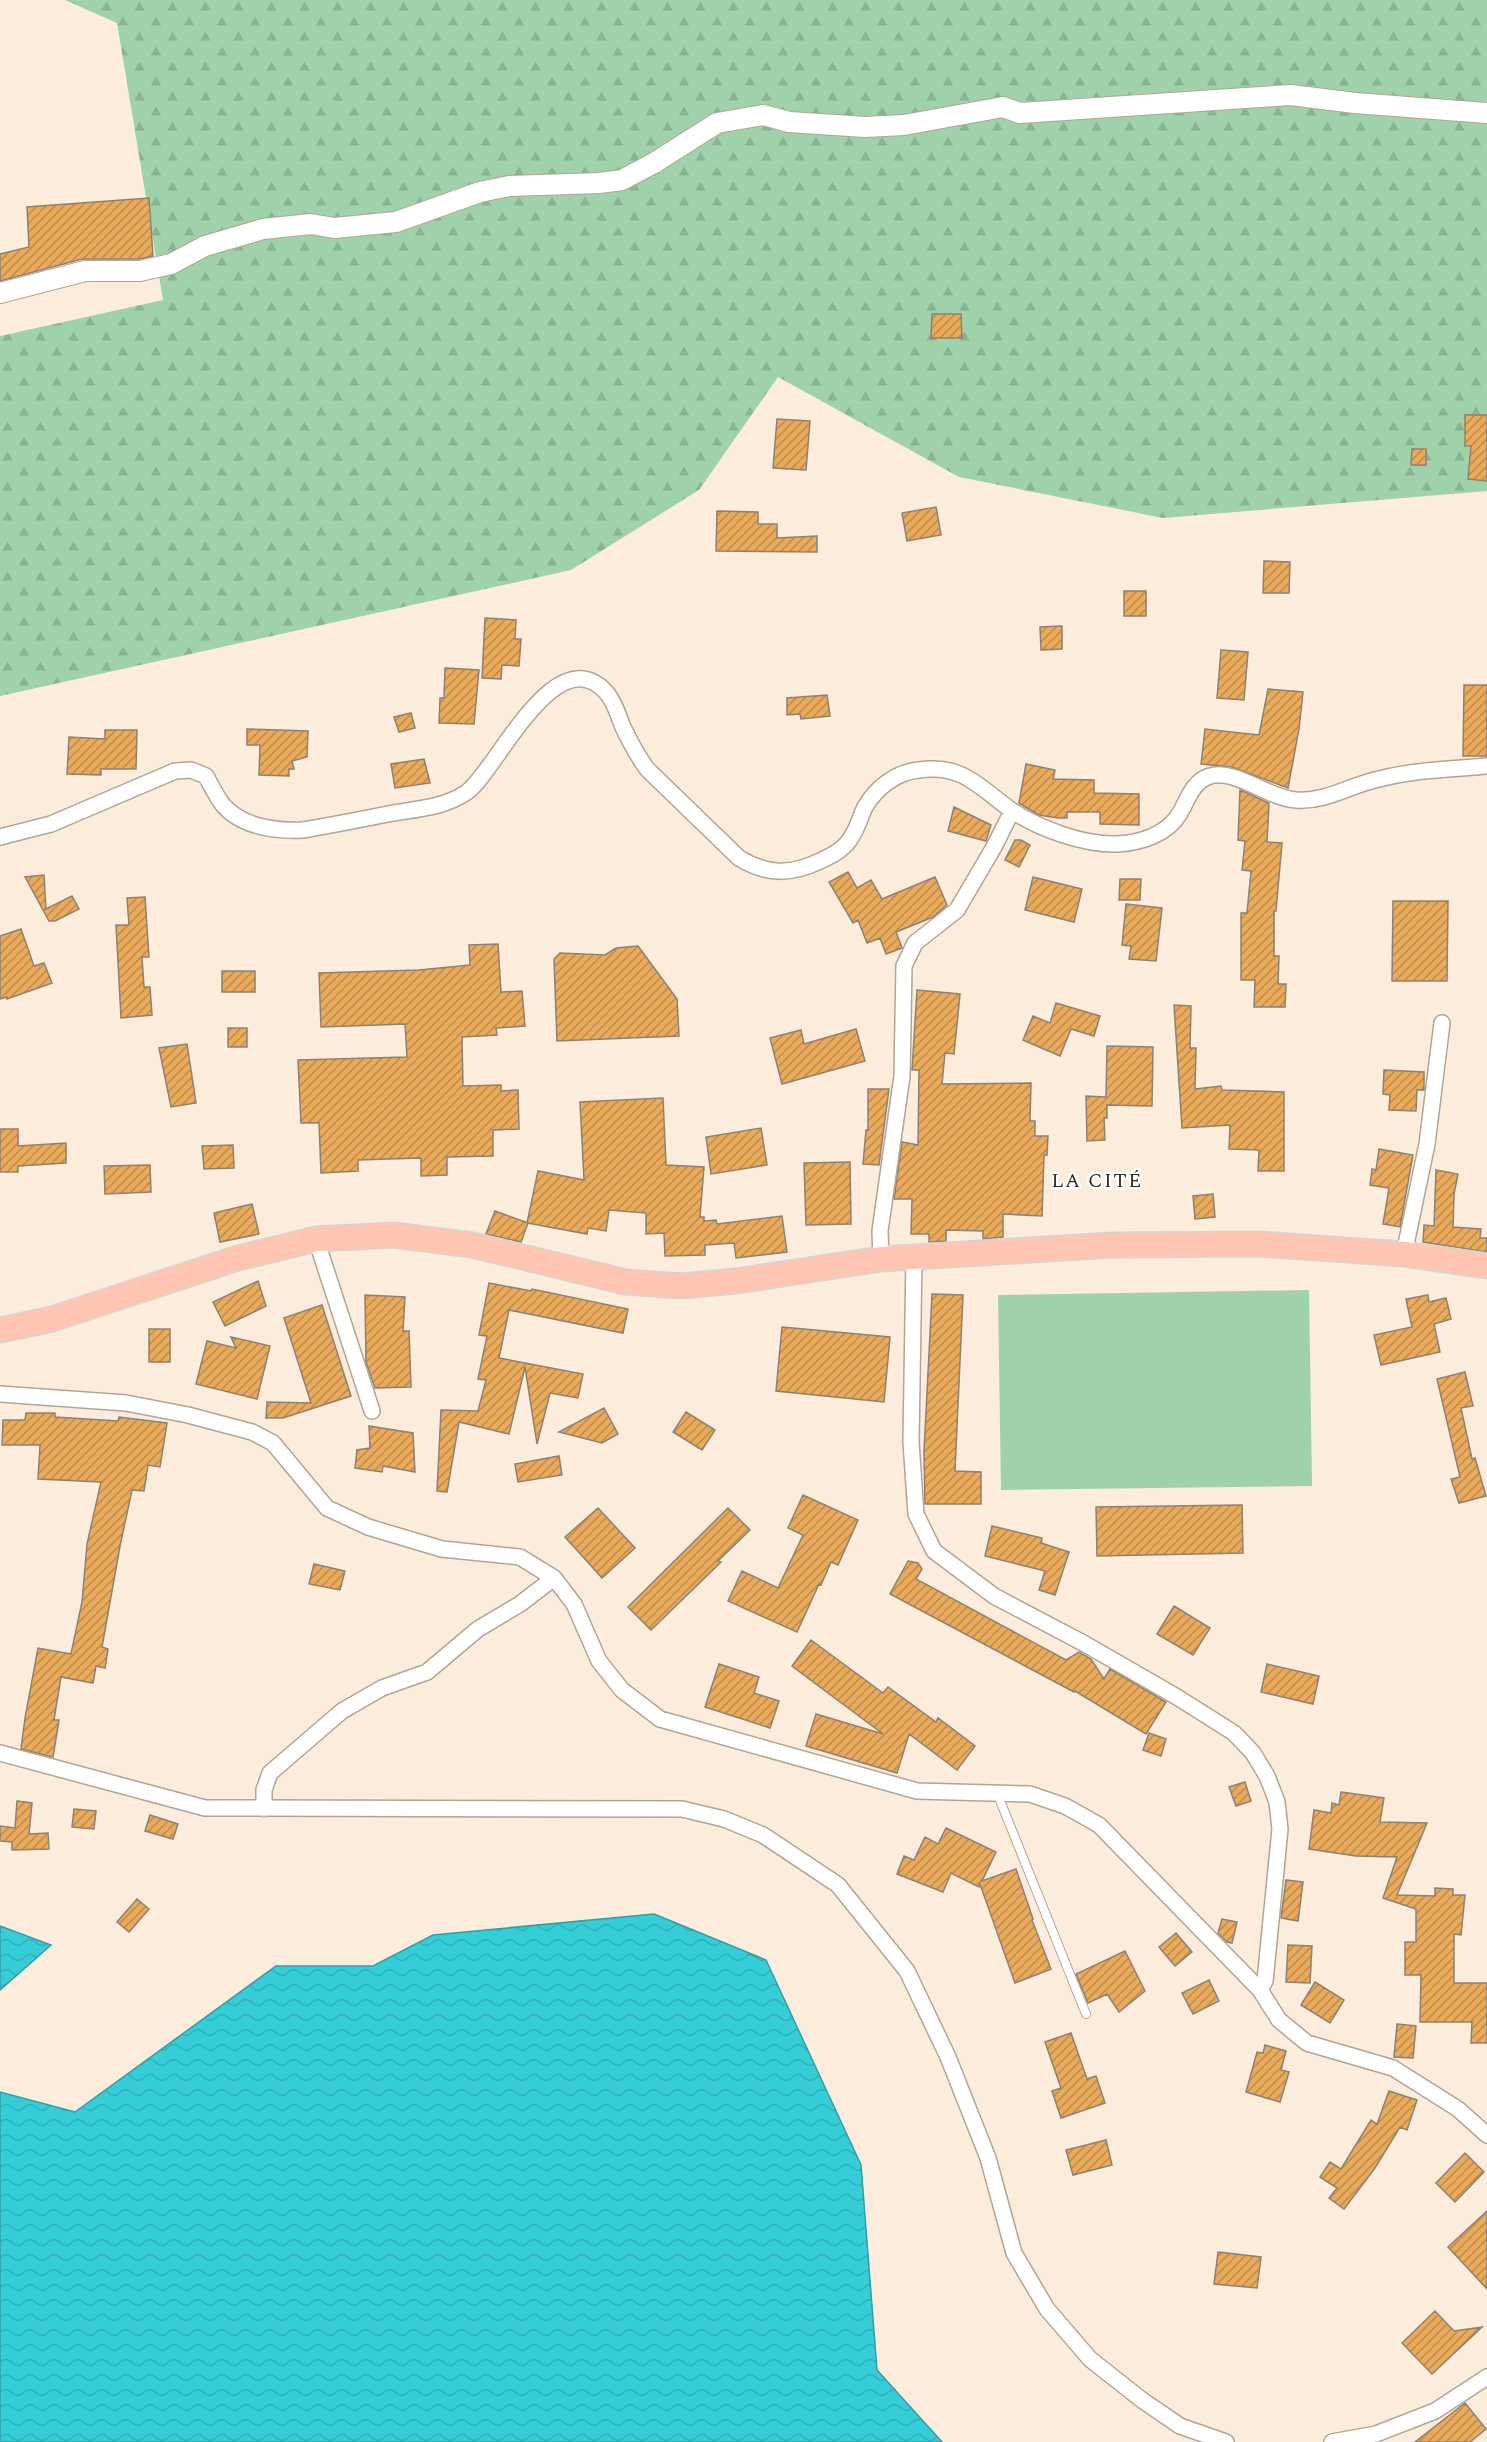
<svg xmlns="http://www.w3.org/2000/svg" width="1487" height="2442" viewBox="0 0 1487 2442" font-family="Spectral,serif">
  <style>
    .forest { fill: url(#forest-firs) }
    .pitch { fill: #9fd1aa }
    .water { fill: url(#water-waves); stroke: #349da2; stroke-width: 1.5 }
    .building { fill: url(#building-hatch); stroke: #8e8172; stroke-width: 1.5 }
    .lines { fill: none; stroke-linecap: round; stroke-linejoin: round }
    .service-casing { stroke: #b2a595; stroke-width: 10 }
    .minor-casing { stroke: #b2a595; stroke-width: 18 }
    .tertiary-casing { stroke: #b2a595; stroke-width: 22 }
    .primary-casing { stroke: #d6d5d3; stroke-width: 27 }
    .service { stroke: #fff; stroke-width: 8 }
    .minor { stroke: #fff; stroke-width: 15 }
    .tertiary { stroke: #fff; stroke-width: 20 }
    .primary { stroke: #fec5b2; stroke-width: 24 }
    .labels { text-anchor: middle; stroke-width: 4.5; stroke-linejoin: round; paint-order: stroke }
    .neighbourhood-label { font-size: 20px; letter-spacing: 1.5px; fill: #33281c; stroke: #fff }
  </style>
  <defs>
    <pattern id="forest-firs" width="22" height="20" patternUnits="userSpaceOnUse" patternTransform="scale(1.5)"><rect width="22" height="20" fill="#9fd1aa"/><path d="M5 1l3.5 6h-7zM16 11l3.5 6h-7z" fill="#89b492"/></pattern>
    <pattern id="water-waves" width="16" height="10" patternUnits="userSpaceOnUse" patternTransform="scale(1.5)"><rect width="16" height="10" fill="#35ced8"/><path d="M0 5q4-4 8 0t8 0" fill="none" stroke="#2fb1b9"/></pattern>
    <pattern id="building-hatch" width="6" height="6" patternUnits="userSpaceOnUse" patternTransform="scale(1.5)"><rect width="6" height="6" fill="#eaaa5b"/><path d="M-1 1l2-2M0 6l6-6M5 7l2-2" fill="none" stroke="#be8b4b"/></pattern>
  </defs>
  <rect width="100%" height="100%" fill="#fbecdc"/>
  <path class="forest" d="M65 0H1487V491L1163 518 959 477 778 377 699 490 571 570 0 696V336L163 300 117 23Z"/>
  <path class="pitch" d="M1309 1290 1312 1486 1001 1490 998 1295Z"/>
  <path class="water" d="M654 1914 766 1960 861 2165 877 2370 942 2442H0V2092L75 2112 276 1966H373L433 1935Z
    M0 1926 51 1945 0 1990Z"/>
  <path class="building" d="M149 198 153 256 139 259H82L0 281V254L29 247 27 207Z
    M932 314H961L962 338H931Z
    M1465 415H1487V481L1468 479 1471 446H1465Z
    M777 419 810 421 806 470 773 468Z
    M1412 449H1426V465H1411Z
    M936 507 941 535 907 541 902 513Z
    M717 511 758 512V524H777V538L817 536V552L716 551Z
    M1264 561 1290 562 1289 593H1263Z
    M1124 591H1146V616H1124Z
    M485 618 516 620 515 639H521L519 666 502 665 501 679 482 678Z
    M1062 626V649L1041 650 1040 627Z
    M1221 650 1248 652 1244 700 1217 698Z
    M445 668 479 670 474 724 439 723 440 698H444Z
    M1464 685H1487V756H1463Z
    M1268 689 1303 692 1299 729 1288 788 1232 767 1201 764 1205 729 1259 735Z
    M827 695 830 716 801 719 800 714 787 715V698Z
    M411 713 415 728 399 732 394 717Z
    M247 729 308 731 307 757 292 761 294 769H289V776L259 775 260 745H247Z
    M105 730H137L136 769H101V775L67 774 69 737 105 739Z
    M424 759 430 783 395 788 391 764Z
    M1026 764 1055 770 1053 779 1094 780V793L1139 794V825L1100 824V812H1067V818H1058L1039 815 1027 808 1019 803Z
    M1240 790 1269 803 1267 842 1282 843 1276 911H1274V956H1279L1278 984H1286L1285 1007H1254L1255 980H1241V913H1247L1251 871 1242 870 1245 841 1238 840Z
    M954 807 991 825 986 841 948 831Z
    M1015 840H1021L1030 845 1019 867 1005 860Z
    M848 872 857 888 871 880 882 899 935 877 947 905 933 917 896 932 902 948 886 954 880 938 867 943 858 920 853 923 829 882Z
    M44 875 46 909 72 896 79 909 55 921H49L25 877Z
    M1033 877 1082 889 1074 922 1025 910Z
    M1120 879H1141L1140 900H1119Z
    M145 897 149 957H142L144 987H150L152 1015 121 1018 116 925H129L127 898Z
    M1393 901H1448L1447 981H1392Z
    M1126 904 1162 908 1156 961 1129 959 1131 946 1122 945Z
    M21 929 34 966 44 963 52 983 7 999V997L0 999V936Z
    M498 944 501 992 522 991 525 1026 496 1028 497 1035 462 1037 463 1086 501 1085V1091L518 1090 519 1129 493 1130V1156L447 1157V1175L421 1176V1158L358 1160V1171L321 1173 319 1123H301L298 1060 407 1057 405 1024 321 1027 319 973 419 970 470 965 469 945Z
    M638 946 677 999 679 1036 557 1041 554 959 560 953 605 955 616 948Z
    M222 971H255V992H222Z
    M917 990 960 994 954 1054 945 1053 942 1084 1031 1083 1030 1121H1035V1136H1048L1047 1155H1044L1042 1216 1003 1214V1237L983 1239V1231L946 1230V1241L929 1242V1234H911L912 1199H894L902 1142 918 1145 919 1070H912Z
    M1056 1003 1100 1016 1094 1036 1071 1029 1060 1056 1023 1040 1033 1016 1050 1023Z
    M1174 1005 1191 1006 1190 1048H1196L1195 1089 1221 1086 1222 1090 1284 1092V1171H1258L1259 1150 1229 1149 1230 1125 1182 1128Z
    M228 1028H247V1047H228Z
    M856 1029 865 1061 782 1084 770 1038 801 1030 804 1044Z
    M187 1044 196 1103 171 1107 159 1048Z
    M1107 1046 1153 1047 1152 1106 1107 1105V1118H1104L1105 1140 1087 1141 1086 1096 1106 1097Z
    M1384 1070 1424 1072V1090H1417L1416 1111 1389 1110 1390 1095 1383 1094Z
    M868 1089H889L879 1165 863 1164 866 1130H868Z
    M663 1098 666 1165 704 1167 700 1217H704V1221L716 1220 717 1224 782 1216 787 1252 736 1258 734 1243 705 1245V1255L665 1256 664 1233 646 1234V1213L609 1210 606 1231 588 1228 587 1234 527 1223 538 1171 584 1180 580 1102Z
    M761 1128 767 1165 711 1174 706 1137Z
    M0 1129H18V1146L66 1143V1163L18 1166V1172H0Z
    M233 1145 234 1168 204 1169 202 1146Z
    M1379 1149 1413 1155 1400 1227 1383 1224 1389 1188 1370 1185 1372 1169 1376 1170Z
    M850 1162 851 1224 806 1225 804 1163Z
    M150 1165 151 1192 105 1194 104 1166Z
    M1436 1170 1458 1174 1454 1194 1453 1227 1481 1229 1480 1238H1487V1252L1423 1242 1424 1225 1434 1226Z
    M1213 1194 1215 1217 1195 1219 1193 1196Z
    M252 1204 259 1234 220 1242 214 1213Z
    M495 1211 528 1223 521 1242 486 1234Z
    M258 1281 266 1306 225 1326 213 1302Z
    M489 1283 531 1291 532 1289 628 1309 623 1333 509 1310 499 1358 583 1374 578 1398 550 1393 537 1444 525 1367 509 1434 459 1422 447 1492 437 1491 441 1410 478 1411 486 1380 478 1379 487 1336 479 1335Z
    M932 1294 963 1295 955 1471 981 1472V1504H925L924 1452Z
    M365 1295 405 1297 403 1331H409L411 1387 375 1388 366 1362Z
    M1428 1295 1429 1302 1446 1298 1451 1319 1434 1324 1440 1352 1381 1365 1374 1335 1412 1327 1406 1299Z
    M322 1305 351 1396 283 1418H266L267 1402 311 1403 284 1318Z
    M782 1327 890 1337 884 1402 776 1391Z
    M149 1329H170V1362H149Z
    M231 1337 270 1346 257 1399 196 1384 207 1341 236 1348Z
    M1465 1372 1473 1406 1461 1408 1472 1459 1475 1458 1486 1496 1459 1503 1451 1479 1460 1477 1437 1379Z
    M604 1408 618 1434 602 1443 559 1432Z
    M686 1412 715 1430 702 1450 673 1432Z
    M26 1413H55V1417L118 1421 119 1417 167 1423 160 1467 148 1465 144 1491 132 1490 120 1546 102 1647 108 1649 105 1668 96 1666 93 1683 61 1677 54 1720H59L53 1757 21 1749 25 1718 38 1648 71 1654 82 1602 87 1544 101 1482 38 1479 40 1445H2L3 1420H25Z
    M369 1426 413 1433 415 1472 383 1466 382 1472 355 1468 357 1450 370 1448Z
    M559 1456 562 1475 518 1482 515 1464Z
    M803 1495 858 1520 838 1565 831 1562 821 1585 819 1584 797 1632 728 1601 742 1571 778 1588 803 1535 788 1528Z
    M1242 1505 1243 1553 1097 1556 1096 1507Z
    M598 1508 635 1548 602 1578 565 1537Z
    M728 1508 750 1530 718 1561 721 1562 651 1630 628 1607Z
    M992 1526 1042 1538 1041 1543 1069 1552 1055 1595 1039 1590 1045 1571 985 1556Z
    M908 1561 918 1563 922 1569 916 1579 1066 1660 1079 1652 1091 1659 1104 1679 1110 1669 1166 1702 1146 1734 1075 1691 1074 1692 890 1594Z
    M314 1564 345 1571 340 1590 309 1584Z
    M1174 1606 1210 1628 1193 1655 1157 1634Z
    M811 1640 883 1693 888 1687 936 1722 938 1718 975 1746 957 1770 909 1734 897 1773 806 1746 816 1714 883 1734 792 1666Z
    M719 1664 759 1677 754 1693 779 1701 770 1728 705 1707Z
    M1267 1664 1319 1676 1313 1704 1261 1692Z
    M1149 1733 1166 1739 1161 1756 1143 1750Z
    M1245 1782 1251 1801 1236 1806 1229 1787Z
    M1341 1792 1384 1798 1380 1822 1427 1823 1397 1895 1435 1896V1888L1453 1889V1895H1465L1461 1935 1454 1934V1983H1487V2043H1471L1472 2022H1420L1421 1975H1405V1942H1416V1909L1383 1898 1397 1857 1356 1856 1309 1849 1314 1810 1331 1813 1332 1803 1339 1805Z
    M17 1801 32 1803 29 1834 48 1833 49 1849 12 1850V1842L0 1841V1826L15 1828Z
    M74 1809 96 1811 94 1829 72 1827Z
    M150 1815 178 1824 173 1839 145 1831Z
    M946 1828 996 1852 982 1881 1016 1869 1033 1919 1032 1920 1051 1969 1015 1983 980 1884 979 1887 951 1873 943 1892 897 1874 904 1856 914 1860 925 1837 938 1844Z
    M1286 1880 1303 1882 1298 1921 1281 1918Z
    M137 1899 149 1909 129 1932 117 1922Z
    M1222 1919 1237 1922 1232 1943 1227 1942 1218 1933Z
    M1176 1933 1192 1952 1175 1966 1159 1947Z
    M1288 1945 1312 1946 1310 1983 1286 1982Z
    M1125 1951 1145 1991 1119 2012 1107 1994 1088 2003 1076 1974Z
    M1209 1980 1219 2001 1193 2014 1182 1993Z
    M1315 1982 1344 2000 1330 2023 1301 2005Z
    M1397 2024 1416 2026 1413 2058 1394 2057Z
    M1071 2033 1087 2079 1096 2076 1105 2103 1061 2118 1052 2091 1061 2088 1045 2042Z
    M1265 2045 1286 2051 1281 2070 1289 2072 1280 2102 1246 2092 1257 2052 1263 2053Z
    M1389 2091 1417 2100 1407 2130 1400 2127 1375 2168 1344 2209 1329 2198 1337 2188 1320 2177 1330 2162 1341 2169 1371 2120 1377 2124Z
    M1106 2140 1112 2165 1073 2175 1066 2150Z
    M1465 2153 1484 2172 1455 2202 1436 2183Z
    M1487 2211V2289L1448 2247Z
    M1218 2252 1261 2257 1257 2288 1214 2284Z
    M1435 2311 1454 2331 1482 2327 1432 2374 1402 2343Z
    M1465 2403 1486 2429 1470 2442H1415Z"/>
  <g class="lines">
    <defs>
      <path id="service" d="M997 1793 1086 2014"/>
      <path id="minor" d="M0 837 51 824 175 771 191 770 206 776C211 785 216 796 223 805 242 827 275 831 303 830 333 825 363 819 393 813 418 809 446 807 467 792 497 770 555 637 606 692 614 701 618 714 622 725 629 740 637 755 647 769L739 858C767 875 791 875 820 861 833 855 845 849 852 836 858 827 860 817 865 807 876 788 896 772 919 770 963 764 979 787 1011 810 1039 829 1084 845 1117 844 1141 843 1168 834 1180 813 1188 799 1193 781 1210 776 1234 768 1268 798 1296 800 1327 802 1350 785 1379 779 1414 770 1451 769 1487 766
        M316 1239 372 1411
        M1404 1254 1427 1144 1442 1023
        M914 1257 911 1442 916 1514 934 1551 994 1596 1085 1644 1177 1697 1234 1733 1253 1753 1267 1776 1277 1802 1280 1829 1265 1981 1260 1990
        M881 1259 880 1231 902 1076 904 966 915 943 957 910 994 847 1012 811
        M0 1394 126 1403 188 1415 252 1432 273 1443 327 1508 368 1527 442 1549 520 1557 554 1578 574 1604 599 1661 622 1690 660 1719 917 1791 1030 1794 1065 1806 1099 1825 1260 1990 1279 2020 1307 2043 1393 2068 1458 2109 1487 2135
        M0 1753 205 1808 682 1809 724 1819 763 1835 838 1885 907 1971 948 2057 988 2158 1014 2253 1047 2309 1090 2359 1142 2400 1180 2426 1226 2442
        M264 1809V1790L270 1773 342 1711 382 1688 427 1672 478 1629 520 1604 554 1578
        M1332 2442 1376 2434 1435 2411 1487 2377"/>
      <path id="tertiary" d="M0 293 85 271H140L171 264 205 246 263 229 311 224 334 228 396 222 480 192 509 186 599 183 622 180 654 163 717 123 763 115 789 122 865 127 904 125 1003 107 1020 113 1291 95 1355 103 1487 113"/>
      <path id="primary" d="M0 1330 52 1319 238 1258 316 1239 394 1235 472 1245 626 1282 681 1286 736 1281 881 1259 1113 1245 1260 1244 1404 1254 1487 1266"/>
    </defs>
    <use href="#service" class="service-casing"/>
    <use href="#minor" class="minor-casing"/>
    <use href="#tertiary" class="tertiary-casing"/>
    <use href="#primary" class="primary-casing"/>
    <use href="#service" class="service"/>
    <use href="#minor" class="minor"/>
    <use href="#tertiary" class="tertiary"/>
    <use href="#primary" class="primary"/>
  </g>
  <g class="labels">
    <g class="neighbourhood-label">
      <text x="1097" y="1187">LA CITÉ</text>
    </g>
  </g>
</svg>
